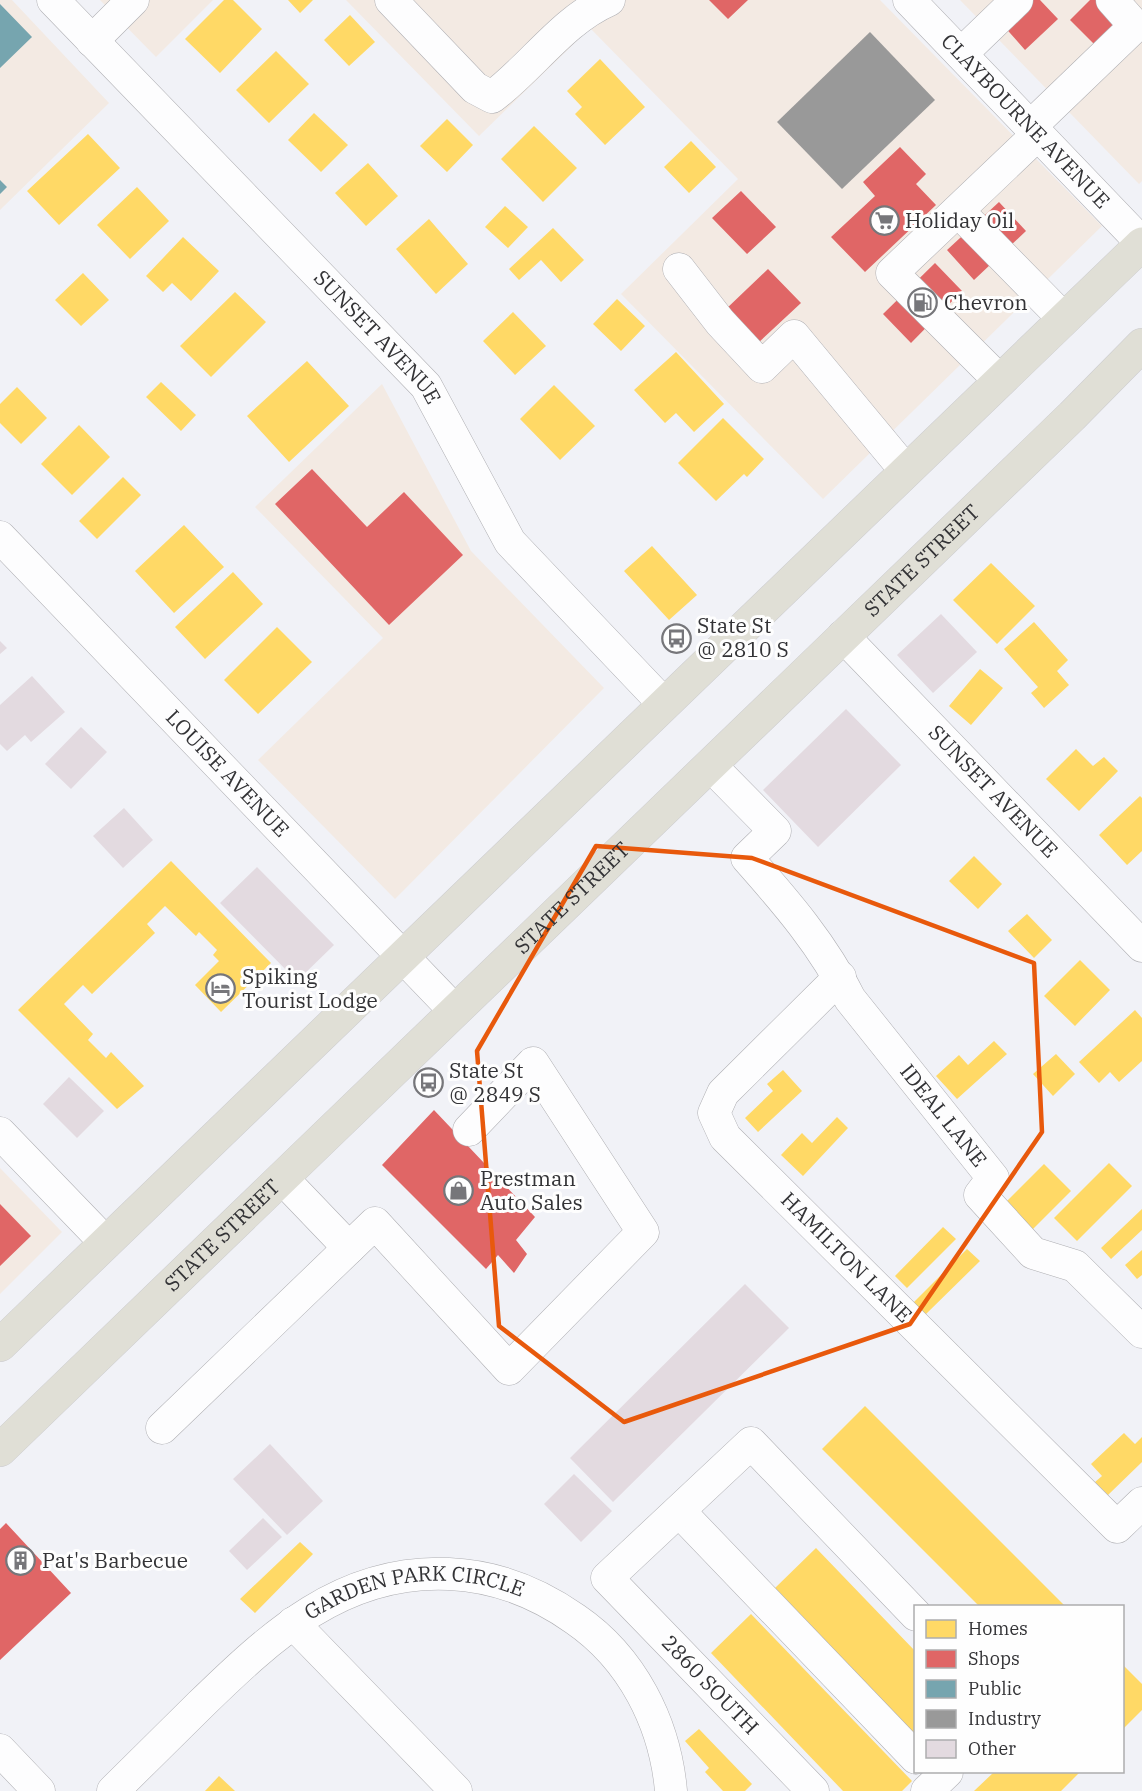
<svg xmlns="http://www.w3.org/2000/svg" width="1142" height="1791" viewBox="0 0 1142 1791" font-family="'IBM Plex Serif',serif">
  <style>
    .commercial { fill: #f3eae3 }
    .homes { fill: #ffd966 }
    .shops { fill: #e06666 }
    .public { fill: #76a5af }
    .industry { fill: #999 }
    .building { fill: #e3dae0 }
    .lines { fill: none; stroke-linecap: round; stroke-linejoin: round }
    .minor-casing { stroke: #afafb3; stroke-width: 33 }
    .major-casing { stroke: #cdcdd0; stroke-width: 34 }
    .minor { stroke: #fdfdfe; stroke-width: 32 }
    .major { stroke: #e0dfd6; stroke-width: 33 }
    .marked { fill: none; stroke: #e8590c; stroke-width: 4.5; stroke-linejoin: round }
    .labels { text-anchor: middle; stroke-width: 6; stroke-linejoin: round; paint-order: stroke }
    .street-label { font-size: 21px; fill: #333336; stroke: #fefefe }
    .poi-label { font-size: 21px; fill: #333336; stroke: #fefefe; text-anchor: start }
  </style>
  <rect width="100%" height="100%" fill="#f1f2f7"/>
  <path class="commercial" d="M0 0H12L109 103 0 210Z
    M100 0H213L156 57Z
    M346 0H880L1102 226 823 499 621 294 738 179 590 28 479 136Z
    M960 0H1142V181L1139 184Z
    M382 384 471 551 604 688 395 899 258 760 383 638 255 507Z
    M0 1168 62 1232 0 1294Z"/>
  <path class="homes" d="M224 0H233L262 29 220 73 185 39Z
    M288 0H313L300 13Z
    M350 15 375 42 349 66 324 40Z
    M276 51 309 84 269 123 236 90Z
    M600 59 645 107 605 145 575 114 582 107 567 91Z
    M314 113 348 145 321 172 288 140Z
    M447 119 473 145 447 172 420 146Z
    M534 126 577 168 543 202 501 159Z
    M88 134 120 168 59 225 27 191Z
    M691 141 716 167 689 193 664 167Z
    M368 163 398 196 366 226 335 193Z
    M137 187 169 221 130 259 97 225Z
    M505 206 528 227 508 248 485 227Z
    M429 219 468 264 436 294 396 249Z
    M553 228 584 260 561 282 541 260 519 280 509 269Z
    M183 237 219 271 191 301 172 283 163 292 146 276Z
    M83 273 109 300 81 326 55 300Z
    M235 292 266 322 211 377 180 346Z
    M617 299 645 326 621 351 593 324Z
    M513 312 546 346 515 375 483 341Z
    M676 352 724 404 694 432 676 413 665 423 634 390Z
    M307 361 349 406 289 462 247 416Z
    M161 382 196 415 181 431 146 397Z
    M554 385 595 426 560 460 520 419Z
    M17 387 47 418 21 444 0 423V404Z
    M723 418 764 459 747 477 744 474 716 501 678 463Z
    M79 425 110 457 72 495 41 464Z
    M123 477 141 495 97 539 79 521Z
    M184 525 224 567 174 613 135 571Z
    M652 546 697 595 669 620 624 571Z
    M991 563 1035 606 997 644 953 600Z
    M233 572 263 604 205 659 175 627Z
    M1034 622 1068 660 1057 671 1069 685 1044 708 1031 693 1038 687 1004 649Z
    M277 627 312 662 258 714 224 680Z
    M980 669 1003 688 971 725 949 706Z
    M1076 749 1093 766 1104 757 1118 771 1079 811 1046 779Z
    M1140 796 1142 798V851L1127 865 1099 835Z
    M974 856 1002 884 978 909 949 881Z
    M171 861 271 963 221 1012 195 985 219 961 213 955 217 950 199 932 196 936 165 906 147 924 155 933 92 994 83 985 64 1004 93 1034 88 1040 106 1058 111 1052 144 1086 117 1109 18 1010Z
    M1027 914 1052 940 1034 958 1008 931Z
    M1080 960 1110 990 1075 1026 1044 996Z
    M1135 1010 1142 1018V1061L1119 1082 1110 1072 1099 1083 1079 1062Z
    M994 1041 1007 1054 957 1099 936 1076 959 1055 968 1065Z
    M1056 1054 1075 1074 1053 1096 1033 1074Z
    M783 1070 802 1091 758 1132 745 1118 773 1091 767 1084Z
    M837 1117 848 1128 803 1176 781 1155 802 1133 812 1143Z
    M1109 1163 1132 1186 1077 1241 1054 1218Z
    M1044 1164 1071 1191 1029 1233 1002 1206Z
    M1142 1209V1230L1111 1259 1101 1248Z
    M943 1227 956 1239 907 1288 895 1276Z
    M967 1249 980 1261 925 1315 913 1303Z
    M1142 1250V1275L1137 1279 1125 1265Z
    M865 1406 1065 1606H979L822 1449Z
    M1124 1433 1135 1444 1142 1437V1462L1108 1495 1095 1482 1102 1476 1091 1464Z
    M300 1542 313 1554 255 1613 240 1599Z
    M816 1548 916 1652V1735L775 1588Z
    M751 1614 912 1781 902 1791H843L711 1653Z
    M1122 1664 1142 1684V1710L1122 1730Z
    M699 1729 752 1784 745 1791H723L705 1772 709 1768 685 1741Z
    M994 1772H1080L1061 1791H974Z
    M219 1776 235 1791H205Z"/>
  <path class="shops" d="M709 0H748L728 19Z
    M1027 0H1040L1058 19 1025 50 1002 24Z
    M1090 0H1098L1118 20 1094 44 1070 20Z
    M900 147 926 174 916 184 936 205 865 272 831 237 875 196 863 182Z
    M741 191 776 227 747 254 712 218Z
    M999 202 1026 231 974 280 947 250Z
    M935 263 962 291 911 343 883 314Z
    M768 269 801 303 757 344 725 310Z
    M312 469 367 527 404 492 463 555 389 625 275 504Z
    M434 1110 535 1217 516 1240 527 1254 514 1273 498 1255 486 1269 382 1165Z
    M0 1204 31 1236 0 1266Z
    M6 1523 71 1593 0 1660V1529Z"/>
  <path class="public" d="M0 4 32 37 0 68Z
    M0 180 7 187 0 194Z"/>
  <path class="industry" d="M870 32 935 100 842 189 777 122Z"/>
  <path class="building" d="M941 614 977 652 933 693 897 655Z
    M0 641 7 648 0 654Z
    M32 676 65 712 31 742 25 735 7 751 0 744V705Z
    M846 709 901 765 818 847 763 790Z
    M81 727 107 752 71 789 45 764Z
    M124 808 153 840 123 868 93 836Z
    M257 867 334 945 297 981 220 903Z
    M69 1077 104 1111 77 1138 43 1104Z
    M745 1284 789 1328 613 1502 570 1458Z
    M270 1444 323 1501 287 1535 233 1479Z
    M574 1474 612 1511 581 1542 544 1504Z
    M263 1518 282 1537 247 1570 229 1551Z"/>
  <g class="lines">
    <defs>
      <g id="minor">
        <path id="s1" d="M53 0 426 386 510 542 664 704"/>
        <path d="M391 0 475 88 492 97C532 67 563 20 609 0"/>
        <path id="s2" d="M909 0 1142 243"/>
        <path d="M92 41 133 0"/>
        <path d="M961 54 1017 0"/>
        <path d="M1030 127 1135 26 1112 0"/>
        <path d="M958 211 1064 319"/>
        <path d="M679 269 720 322 762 367 794 336 906 471"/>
        <path d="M1000 381 892 273 1038 134"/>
        <path id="s3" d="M0 537 455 1011"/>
        <path id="s4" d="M843 636 1142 946"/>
        <path id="s5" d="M710 765 775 831 747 858C786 902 824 946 850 999L993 1178 980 1195 1033 1253 1075 1266 1142 1332"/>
        <path id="s6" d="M840 977 723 1093 714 1113 725 1137 1117 1527 1142 1503"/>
        <path d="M0 1133 106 1243"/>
        <path d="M282 1178 349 1248"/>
        <path d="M162 1428 375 1223 509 1369 643 1232 533 1063 469 1130"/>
        <path d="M679 1511 916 1758"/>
        <path d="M293 1623 456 1791"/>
        <path d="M0 1750 39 1791"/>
        <path id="s7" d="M113 1791C142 1762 171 1734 200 1705 271 1636 342 1569 449 1574 495 1576 537 1592 575 1619 632 1658 665 1723 671 1791"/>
        <path d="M813 1791 607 1578 751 1443 916 1615"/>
        <path d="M927 1791 947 1772"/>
      </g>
      <g id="major">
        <path d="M0 1345 1142 244"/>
        <path id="s8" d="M0 1450 1072 416 1142 345"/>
      </g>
    </defs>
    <use href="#minor" class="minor-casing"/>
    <use href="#major" class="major-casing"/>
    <use href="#minor" class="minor"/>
    <use href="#major" class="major"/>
  </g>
  <path class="marked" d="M596 846 752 858 1034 963 1042 1132 910 1324 624 1422 499 1326 477 1051Z"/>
  <defs>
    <symbol id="supermarket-ring" viewBox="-11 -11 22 22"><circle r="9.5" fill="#fefefe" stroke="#76767a" stroke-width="1.5"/><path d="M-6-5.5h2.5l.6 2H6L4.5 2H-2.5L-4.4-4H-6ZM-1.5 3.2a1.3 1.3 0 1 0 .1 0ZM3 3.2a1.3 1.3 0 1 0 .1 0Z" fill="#76767a"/></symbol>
    <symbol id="fuel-ring" viewBox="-11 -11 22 22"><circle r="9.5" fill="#fefefe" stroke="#76767a" stroke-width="1.5"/><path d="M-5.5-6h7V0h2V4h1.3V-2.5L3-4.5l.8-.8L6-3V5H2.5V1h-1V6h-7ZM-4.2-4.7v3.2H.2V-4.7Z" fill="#76767a"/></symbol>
    <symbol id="bus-ring" viewBox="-11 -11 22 22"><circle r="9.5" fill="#fefefe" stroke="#76767a" stroke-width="1.5"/><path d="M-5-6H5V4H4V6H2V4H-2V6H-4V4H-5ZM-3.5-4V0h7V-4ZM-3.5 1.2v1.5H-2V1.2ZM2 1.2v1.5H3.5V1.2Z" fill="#76767a"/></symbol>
    <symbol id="hotel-ring" viewBox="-11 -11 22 22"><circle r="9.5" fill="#fefefe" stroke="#76767a" stroke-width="1.5"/><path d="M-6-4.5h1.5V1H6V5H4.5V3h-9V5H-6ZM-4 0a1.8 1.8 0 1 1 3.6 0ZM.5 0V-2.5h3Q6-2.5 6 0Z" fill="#76767a"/></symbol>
    <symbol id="shop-ring" viewBox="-11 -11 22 22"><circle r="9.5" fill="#fefefe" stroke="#76767a" stroke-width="1.5"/><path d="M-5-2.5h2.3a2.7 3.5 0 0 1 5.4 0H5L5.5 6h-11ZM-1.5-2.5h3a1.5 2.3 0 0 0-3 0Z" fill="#76767a"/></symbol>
    <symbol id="building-ring" viewBox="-11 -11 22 22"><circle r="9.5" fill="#fefefe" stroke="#76767a" stroke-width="1.5"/><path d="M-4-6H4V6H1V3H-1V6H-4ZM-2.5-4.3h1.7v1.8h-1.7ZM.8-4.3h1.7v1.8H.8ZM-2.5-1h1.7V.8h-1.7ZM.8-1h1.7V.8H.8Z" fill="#76767a"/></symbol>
  </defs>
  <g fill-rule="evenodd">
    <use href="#supermarket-ring" x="868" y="204" width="33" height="33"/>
    <use href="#fuel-ring" x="906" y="286" width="33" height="33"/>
    <use href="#bus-ring" x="660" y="622" width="33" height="33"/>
    <use href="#hotel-ring" x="204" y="972" width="33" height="33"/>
    <use href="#bus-ring" x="412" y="1066" width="33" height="33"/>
    <use href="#shop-ring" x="442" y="1174" width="33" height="33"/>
    <use href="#building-ring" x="4" y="1544" width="33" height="33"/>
  </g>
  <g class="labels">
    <g class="street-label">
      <text dy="7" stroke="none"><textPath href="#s2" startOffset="168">CLAYBOURNE AVENUE</textPath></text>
      <text dy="7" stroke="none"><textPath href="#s1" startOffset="468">SUNSET AVENUE</textPath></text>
      <text dy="7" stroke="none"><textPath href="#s8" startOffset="1281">STATE STREET</textPath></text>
      <text dy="7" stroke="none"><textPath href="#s3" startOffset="328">LOUISE AVENUE</textPath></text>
      <text dy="7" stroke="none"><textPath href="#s4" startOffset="216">SUNSET AVENUE</textPath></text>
      <text dy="7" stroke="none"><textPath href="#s8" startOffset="795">STATE STREET</textPath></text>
      <text dy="7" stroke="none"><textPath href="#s5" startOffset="456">IDEAL LANE</textPath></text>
      <text dy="7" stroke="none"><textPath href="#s8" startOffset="309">STATE STREET</textPath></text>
      <text dy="7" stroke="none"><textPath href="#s6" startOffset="384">HAMILTON LANE</textPath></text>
      <text dy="7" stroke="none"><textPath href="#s7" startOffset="376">GARDEN PARK CIRCLE</textPath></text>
      <text transform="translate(710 1685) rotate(46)" y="7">2860 SOUTH</text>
    </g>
    <g class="poi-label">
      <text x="905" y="228">Holiday Oil</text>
      <text x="944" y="310">Chevron</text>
      <text x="697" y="633">State St<tspan x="697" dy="24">@ 2810 S</tspan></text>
      <text x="242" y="984">Spiking<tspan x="242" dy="24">Tourist Lodge</tspan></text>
      <text x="449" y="1078">State St<tspan x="449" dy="24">@ 2849 S</tspan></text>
      <text x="480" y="1186">Prestman<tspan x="480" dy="24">Auto Sales</tspan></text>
      <text x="42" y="1568">Pat's Barbecue</text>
    </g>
  </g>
  <rect x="914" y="1605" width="210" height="168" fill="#fefefe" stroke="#adadae" stroke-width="1.5"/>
  <rect x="926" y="1620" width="30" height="18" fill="#ffd966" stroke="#adadae" stroke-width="1.5"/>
  <text x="968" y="1635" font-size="18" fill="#333336">Homes</text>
  <rect x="926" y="1650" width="30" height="18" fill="#e06666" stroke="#adadae" stroke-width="1.5"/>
  <text x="968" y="1665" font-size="18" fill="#333336">Shops</text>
  <rect x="926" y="1680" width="30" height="18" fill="#76a5af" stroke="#adadae" stroke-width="1.5"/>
  <text x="968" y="1695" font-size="18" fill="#333336">Public</text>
  <rect x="926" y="1710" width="30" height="18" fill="#999999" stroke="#adadae" stroke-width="1.5"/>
  <text x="968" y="1725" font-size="18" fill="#333336">Industry</text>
  <rect x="926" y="1740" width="30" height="18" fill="#e3dae0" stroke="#adadae" stroke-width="1.5"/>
  <text x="968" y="1755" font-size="18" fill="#333336">Other</text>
</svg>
